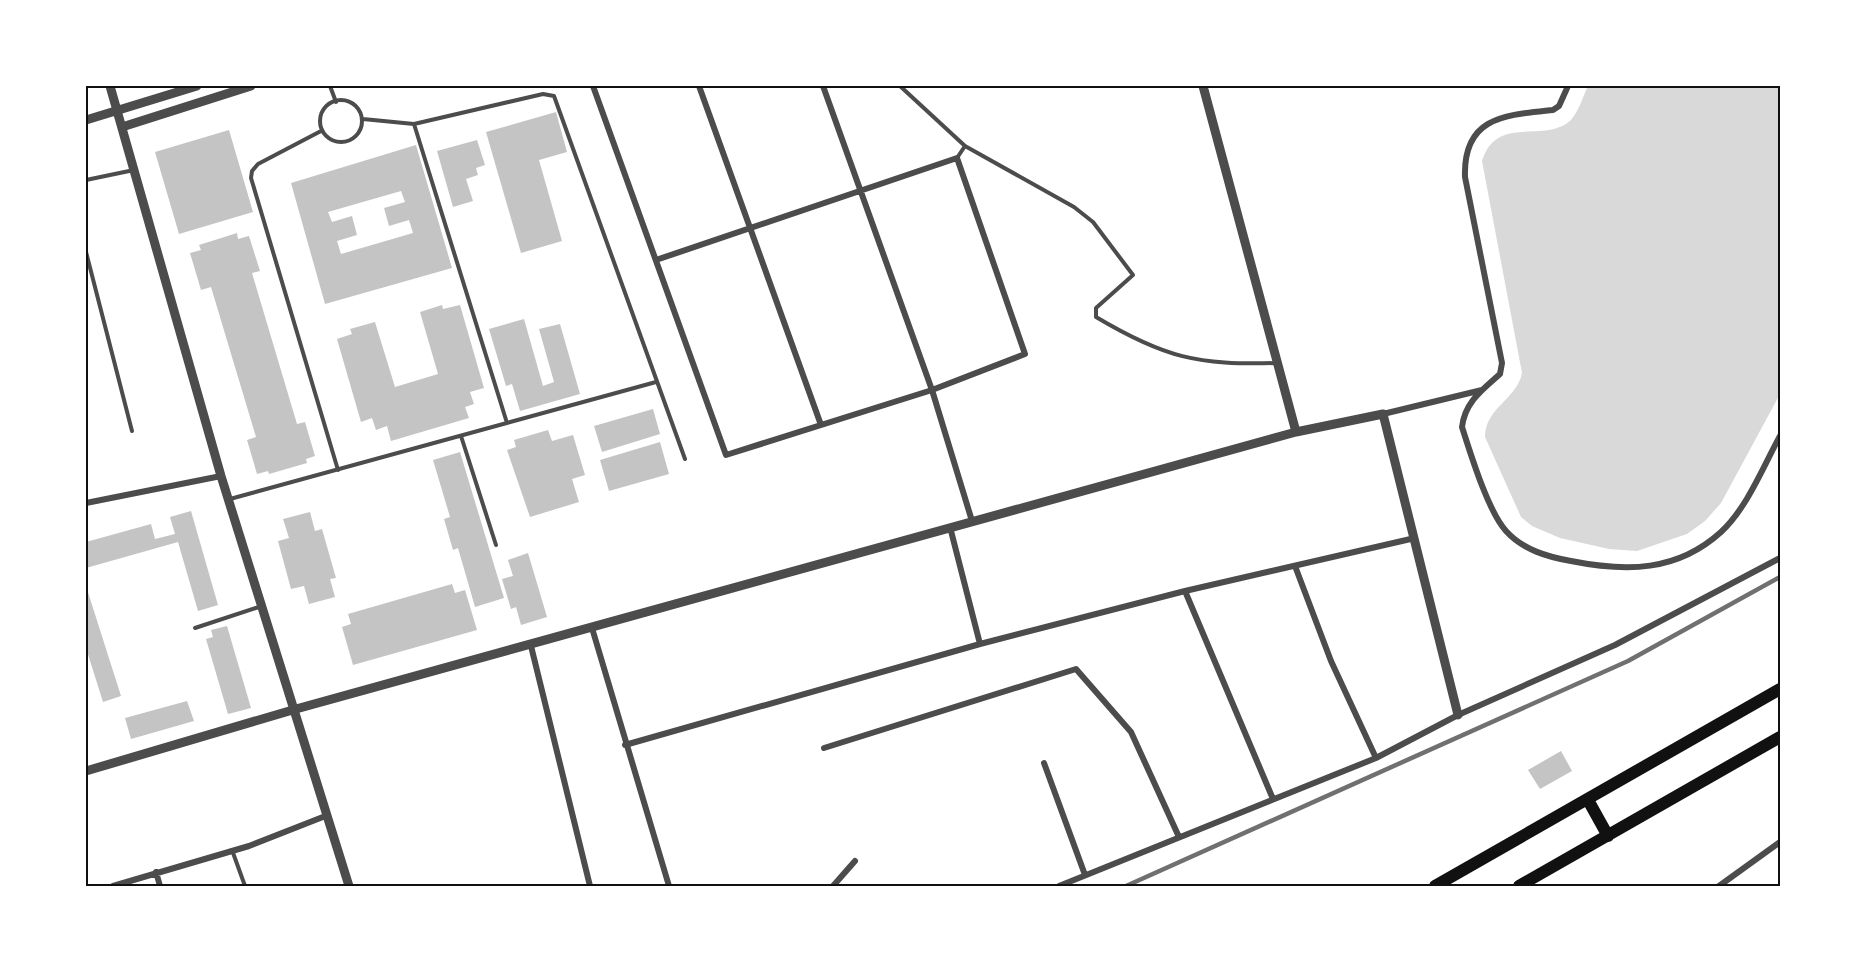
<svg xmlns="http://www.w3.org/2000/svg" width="1866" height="972" viewBox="0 0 1866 972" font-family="'Roboto Condensed',sans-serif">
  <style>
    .water { fill: #d9d9d9 }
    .building { fill: #c4c4c4; fill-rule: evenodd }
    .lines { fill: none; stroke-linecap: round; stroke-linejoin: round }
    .service { stroke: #4c4c4c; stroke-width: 4 }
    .minor { stroke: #4c4c4c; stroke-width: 6 }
    .tertiary { stroke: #4c4c4c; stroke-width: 9 }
    .primary { stroke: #111; stroke-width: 12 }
    .rail { stroke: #707070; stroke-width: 4.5 }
    .neatline { fill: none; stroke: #111; stroke-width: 2 }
  </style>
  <rect width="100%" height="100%" fill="#fff"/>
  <path class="water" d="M1588 86H1780V394L1721 503 1705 521 1687 534 1637 551 1609 549 1560 538 1532 526 1521 517 1485 437C1485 408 1517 399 1522 373L1482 161C1497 113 1544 145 1571 120 1579 111 1583 96 1588 86Z"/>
  <path class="building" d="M556 112 567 152 539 160 562 241 521 253 486 132Z
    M229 130 253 212 179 234 155 152Z
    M477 140 485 165 476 168 478 175 466 179 473 201 453 207 437 151Z
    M416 145 452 268 325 304 291 183ZM401 191 405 202 384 208 389 226 409 220 413 233 341 254 337 241 357 235 352 216 332 222 328 212Z
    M237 233 238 239 249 236 260 271 252 273 297 424 305 422 315 456 306 459 307 463 269 474 268 471 257 474 247 440 256 437 211 287 201 290 190 253 201 250 199 245Z
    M442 305 443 309 460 305 484 388 470 392 474 404 465 407 469 418 391 441 387 426 376 430 372 418 361 422 337 339 352 334 350 329 375 322 395 387 438 374 420 312Z
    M524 319 543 386 554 382 539 329 560 324 580 394 520 411 512 384 506 386 489 329Z
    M653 409 660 434 602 452 594 426Z
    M548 430 552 441 573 435 585 475 572 479 579 502 530 517 507 450 516 447 514 440Z
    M660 442 669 474 609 491 600 460Z
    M460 452 504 598 475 607 458 548 453 550 444 519 450 517 433 460Z
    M191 511 218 605 198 611 178 542 86 568V542L151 524 155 539 175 534 170 517Z
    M310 512 315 531 322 529 336 578 330 579 335 597 309 604 304 586 291 589 278 541 289 538 283 519Z
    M528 553 547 617 521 625 516 607 511 609 502 579 513 576 508 560Z
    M452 584 455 593 465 590 477 630 353 665 342 627 351 624 348 614Z
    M86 586 121 696 103 702 86 648Z
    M227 626 251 708 228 714 206 639 213 637 211 630Z
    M187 701 194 721 131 739 125 718Z
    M1561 751 1572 771 1540 789 1528 770Z"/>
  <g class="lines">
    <path class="service" d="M330 86 336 102
      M900 86 965 146 1074 207 1093 222 1133 275 1096 308V317C1165 358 1197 365 1277 363
      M320 121a21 21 0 1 1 42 0a21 21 0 1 1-42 0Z
      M363 119 414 124 543 94 554 96 685 459
      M414 124 507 423
      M321 131 258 164 252 171 251 178 338 470
      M957 158 965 146
      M86 180 134 170
      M86 252 132 431
      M461 436 496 545
      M230 499 656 382
      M195 628 262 606
      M232 850 245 886"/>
    <path class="minor" d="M593 86 726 455 932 390 1025 354 957 158 656 260
      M699 86 821 425
      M823 86 932 390 972 521
      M1568 86 1559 106 1553 110C1506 115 1463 116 1465 177L1502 363 1500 374C1482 390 1465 402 1462 427 1471 455 1488 511 1506 531 1523 550 1548 557 1571 561 1626 572 1677 572 1721 532 1747 508 1763 467 1780 436
      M1383 414 1482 390
      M86 503 221 476
      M950 527 980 644
      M1295 566 1331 661 1376 758
      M1185 591 1273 799
      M592 628 669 886
      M531 646 590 886
      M625 745 980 644 1185 591 1415 538
      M824 748 1076 669 1131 732 1179 837
      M1044 763 1085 875
      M156 872 160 886
      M113 886 249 846 328 815
      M833 886 855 861
      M1059 886 1376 758 1458 715 1615 645 1780 558
      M1719 886 1780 842"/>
    <path class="tertiary" d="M110 86 221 476 349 886
      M1203 86 1296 432
      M86 120 197 86
      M122 127 251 86
      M86 771 296 709 1296 432 1383 414 1458 715"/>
    <path class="primary" d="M1588 800 1608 836
      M1435 886 1780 689
      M1519 886 1780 737"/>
    <path class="rail" d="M1126 886 1628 661 1780 577"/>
  </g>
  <rect width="1866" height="972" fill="none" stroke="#ffffff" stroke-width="174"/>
  <rect x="87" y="87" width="1692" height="798" class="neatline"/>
</svg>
